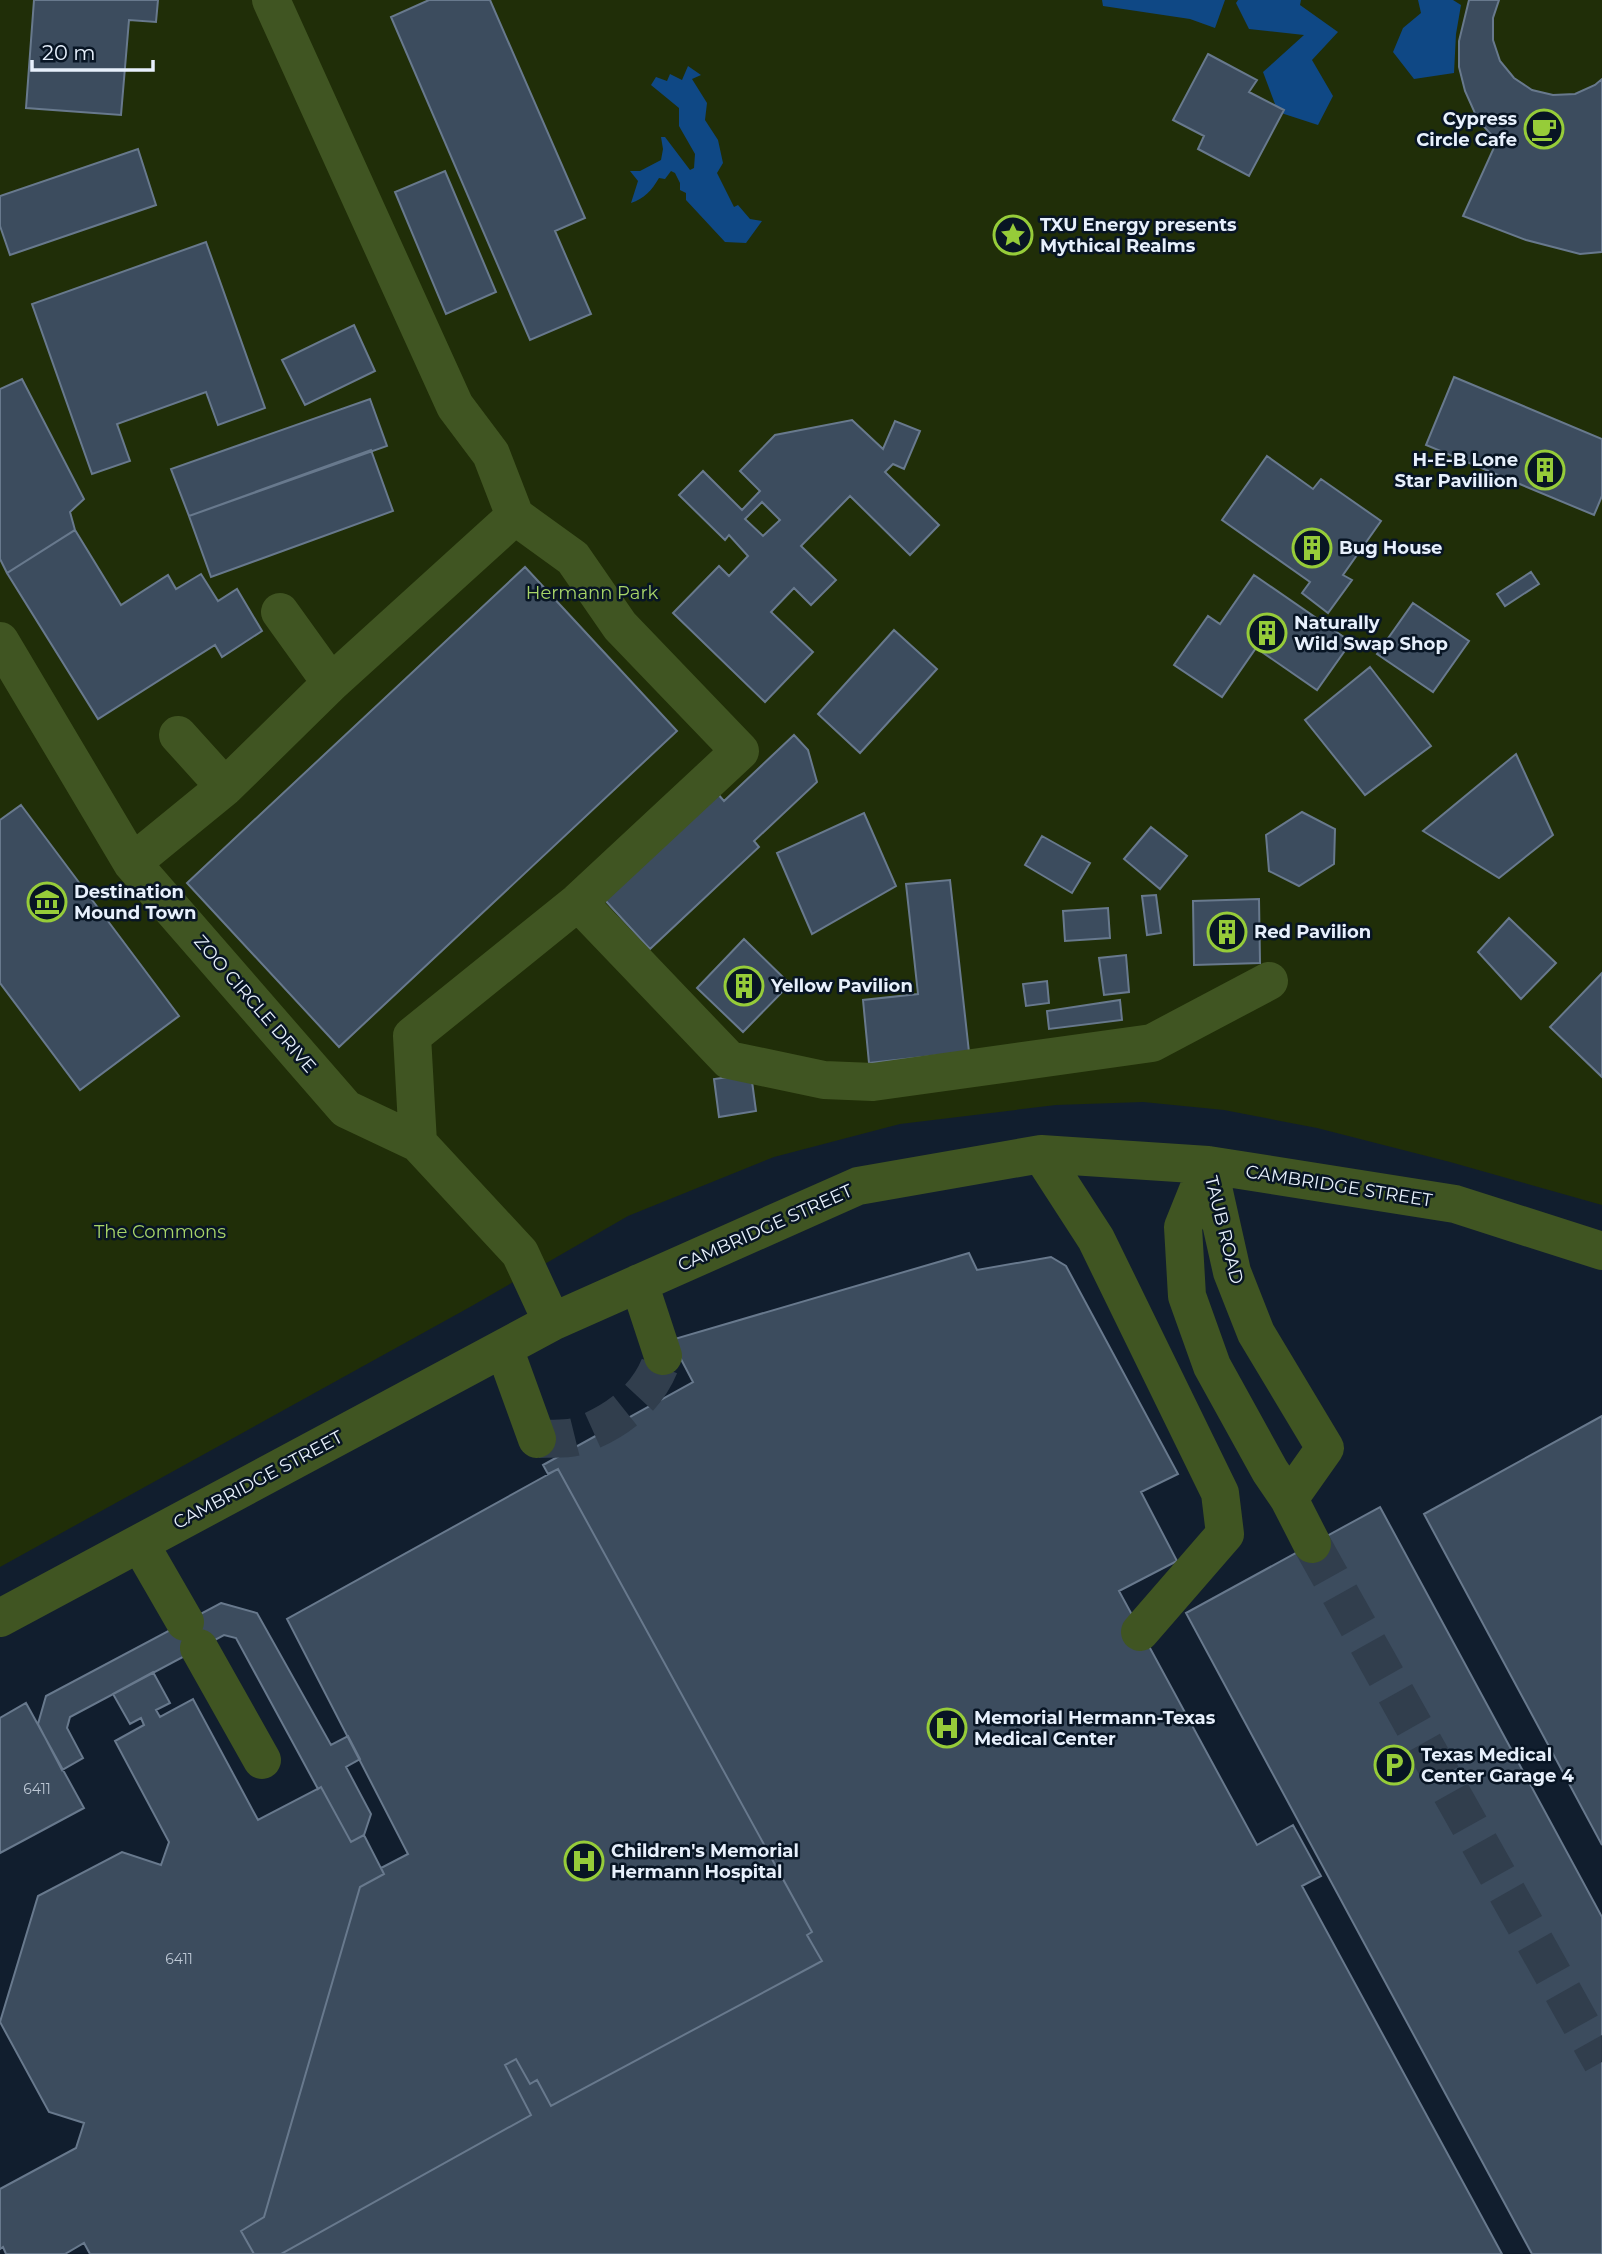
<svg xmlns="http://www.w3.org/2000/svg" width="1602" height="2254" viewBox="0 0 1602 2254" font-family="Montserrat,sans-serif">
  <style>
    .green { fill: #202e08 }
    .water { fill: #0f4885 }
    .building { fill: #3c4c5e; stroke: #68798d; stroke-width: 2; fill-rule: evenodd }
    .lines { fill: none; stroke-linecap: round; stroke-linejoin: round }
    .minor-tunnel { stroke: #313e4d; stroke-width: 38; stroke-dasharray: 38 19; stroke-linecap: butt }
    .minor { stroke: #405522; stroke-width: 38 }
    .labels { text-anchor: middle; stroke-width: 5; stroke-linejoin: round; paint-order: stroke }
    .number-label { font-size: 14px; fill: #bcc7d4 }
    .poi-label { font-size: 18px; font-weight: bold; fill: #e7f0fc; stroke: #081524; text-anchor: start }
    .park-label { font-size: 18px; fill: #a8d568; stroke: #081524 }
    .street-label { font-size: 18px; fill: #e7f0fc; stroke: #081524 }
  </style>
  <rect width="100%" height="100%" fill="#111e2e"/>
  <path class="green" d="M0 0H1602V1205L1450 1162 1317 1128 1224 1110 1143 1102 1056 1105 900 1124 774 1157 628 1216 470 1307 0 1567Z"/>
  <path class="water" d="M1102 0H1225L1215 28 1190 19 1103 6Z
    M1238 0H1301L1300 5 1338 32 1312 60 1333 96 1318 125 1278 112 1263 72 1304 35 1249 29 1236 3Z
    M1418 0H1453L1461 5 1456 34 1454 73 1414 79 1393 52 1403 28 1421 13Z
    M688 66 701 75 692 79 707 103 705 120 718 140 723 163 717 173 734 207 738 205 750 219 762 221 746 243 725 242 686 200V193L680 190V183L675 173 671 171 665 179 659 178C652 190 644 199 631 203L638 181 630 171H640L661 160 663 149 661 137H665L690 170 694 168 695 154 679 126V108L651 85 656 77 667 81 670 74 682 80Z"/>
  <path class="building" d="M34 0H158L156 22 129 20 121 115 26 108Z
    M429 0H490L585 218 555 231 591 314 530 340 391 17Z
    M1469 0H1499L1493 18V40L1500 61 1514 78 1532 90 1553 95 1575 94 1595 85 1602 79V252L1580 254 1526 240 1463 216 1497 141 1478 120 1465 91 1459 67V41Z
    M1208 54 1257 80 1249 92 1284 110 1249 176 1198 149 1204 136 1173 120Z
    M138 149 156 205 10 255 0 226V196Z
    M445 171 496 292 446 314 395 192Z
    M206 242 265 408 218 425 206 392 117 424 130 461 92 474 32 304Z
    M354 325 375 371 305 405 282 360Z
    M1454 377 1602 439V496L1594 515 1426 445Z
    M22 379 84 499 70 512 75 530 7 573 0 559V389Z
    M370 399 387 446 189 516 171 469Z
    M852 420 883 449 895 421 920 431 904 469 893 464 885 472 939 525 910 555 850 496 801 546 836 580 811 605 794 588 771 612 813 652 765 702 673 613 719 566 729 576 748 556 729 535 725 540 679 495 703 471 742 510 760 491 740 471 775 435ZM762 502 780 520 763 536 745 519Z
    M371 450 393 511 211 577 189 516Z
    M1267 456 1313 489 1321 479 1381 521 1343 575 1352 580 1328 613 1302 593 1310 582 1222 520Z
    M75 530 121 605 168 575 176 589 201 574 218 601 237 589 262 631 222 657 215 645 98 719 7 573Z
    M525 567 677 731 339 1047 187 883Z
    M1531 572 1539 584 1505 606 1497 594Z
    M1254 575 1351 642 1317 690 1256 648 1222 697 1174 665 1208 616 1220 624Z
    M1413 603 1469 641 1433 692 1377 654Z
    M894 630 937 669 860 753 818 714Z
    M1370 667 1431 746 1365 795 1305 720Z
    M794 735 808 750 817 782 754 841 759 847 650 949 604 899 717 793 724 801Z
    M1516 754 1553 835 1499 878 1423 831Z
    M21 805 179 1016 80 1090 0 983V820Z
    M1302 812 1335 829 1334 864 1299 886 1269 871 1266 835Z
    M864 813 896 886 812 934 777 853Z
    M1151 827 1187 856 1160 889 1124 859Z
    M1042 836 1090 863 1072 893 1025 865Z
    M950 880 969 1052 869 1063 863 1000 918 994 906 884Z
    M1156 895 1161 933 1147 935 1142 896Z
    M1259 899 1260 963 1194 965 1193 901Z
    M1108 908 1110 938 1065 941 1063 911Z
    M1509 918 1556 963 1521 999 1478 952Z
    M744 939 790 984 743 1032 697 988Z
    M1126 955 1129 992 1104 995 1099 958Z
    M1602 973V1077L1550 1027Z
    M1047 981 1049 1003 1026 1006 1023 984Z
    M1120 1000 1122 1020 1049 1029 1047 1011Z
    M751 1074 756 1111 719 1117 714 1079Z
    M969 1253 977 1270 1051 1257 1066 1266 1178 1474 1141 1492 1177 1561 1119 1591 1257 1845 1293 1825 1321 1876 1302 1886 1502 2254H281L531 2115 505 2065 516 2059 530 2084 537 2080 551 2106 822 1961 807 1935 812 1932 558 1469 548 1474 543 1465 693 1382 671 1340Z
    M1602 1416V1845L1424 1514Z
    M558 1469 812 1932 807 1935 822 1961 551 2106 537 2080 530 2084 516 2059 505 2065 531 2115 281 2254H254L241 2231 264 2217 360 1887 384 1874 381 1868 408 1854 287 1619Z
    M1380 1507 1602 1917V2254H1532L1186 1613Z
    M221 1603 257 1613 331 1745 348 1736 360 1759 346 1767 371 1814 364 1835 351 1842 321 1787 318 1789 236 1638 224 1635 70 1717 67 1728 83 1758 62 1770 38 1724 46 1696Z
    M153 1672 170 1703 156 1710 160 1717 193 1699 258 1820 321 1787 351 1842 364 1835 384 1874 360 1887 264 2217 241 2231 254 2254H90L84 2243 65 2254H6L3 2247 0 2249V2189L76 2148 84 2123 49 2112 0 2022 38 1896 122 1852 161 1865 169 1842 115 1741 144 1725 141 1718 130 1724 113 1694Z
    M26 1703 84 1808 0 1853V1718Z"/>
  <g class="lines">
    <path class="minor-tunnel" d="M537 1439C548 1438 563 1440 575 1437 615 1424 651 1397 663 1356
      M1312 1544 1602 2062"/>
    <path class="minor" d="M271 0 455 406 491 454 515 516 573 558 620 626 740 751 578 902 412 1036 418 1143
      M280 612 331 683
      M0 641 132 863 346 1109 418 1143 520 1253 552 1322
      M178 735 225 787
      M132 863 225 787 331 683 515 516
      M578 902 729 1060 824 1080 873 1082 1152 1043 1269 981
      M1041 1154 1096 1239 1220 1493 1225 1534 1140 1632
      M1208 1165 1183 1227 1187 1296 1212 1366 1270 1471 1289 1499 1312 1544
      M1208 1165 1232 1272 1256 1333 1325 1448 1289 1499
      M639 1283 663 1356
      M504 1348 537 1439
      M140 1544 185 1622
      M0 1618 552 1322 858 1186 1041 1154 1208 1165 1455 1204 1602 1251
      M199 1648 262 1760"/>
  </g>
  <defs>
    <symbol id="cafe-ring" viewBox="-11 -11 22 22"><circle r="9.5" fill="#081524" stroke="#96cc39" stroke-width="1.5"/><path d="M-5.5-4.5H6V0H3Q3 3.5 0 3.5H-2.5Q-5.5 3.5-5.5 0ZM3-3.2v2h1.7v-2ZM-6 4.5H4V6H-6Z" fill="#96cc39"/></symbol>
    <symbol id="sight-ring" viewBox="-11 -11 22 22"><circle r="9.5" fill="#081524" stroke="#96cc39" stroke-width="1.5"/><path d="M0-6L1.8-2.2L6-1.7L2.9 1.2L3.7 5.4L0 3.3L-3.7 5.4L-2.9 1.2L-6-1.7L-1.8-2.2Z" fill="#96cc39"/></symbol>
    <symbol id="building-ring" viewBox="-11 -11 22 22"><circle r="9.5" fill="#081524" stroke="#96cc39" stroke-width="1.5"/><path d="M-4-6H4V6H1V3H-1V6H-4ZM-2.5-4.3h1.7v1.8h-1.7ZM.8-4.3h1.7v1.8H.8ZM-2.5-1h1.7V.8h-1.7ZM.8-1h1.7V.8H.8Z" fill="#96cc39"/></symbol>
    <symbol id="museum-ring" viewBox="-11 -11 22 22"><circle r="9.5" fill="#081524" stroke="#96cc39" stroke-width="1.5"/><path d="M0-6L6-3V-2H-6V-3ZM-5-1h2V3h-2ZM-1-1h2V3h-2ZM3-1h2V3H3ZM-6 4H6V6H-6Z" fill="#96cc39"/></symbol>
    <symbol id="hospital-ring" viewBox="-11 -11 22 22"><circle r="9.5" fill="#081524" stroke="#96cc39" stroke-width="1.5"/><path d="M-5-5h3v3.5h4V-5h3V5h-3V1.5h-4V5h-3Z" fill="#96cc39"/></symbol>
    <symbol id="parking-ring" viewBox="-11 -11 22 22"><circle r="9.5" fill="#081524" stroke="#96cc39" stroke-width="1.5"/><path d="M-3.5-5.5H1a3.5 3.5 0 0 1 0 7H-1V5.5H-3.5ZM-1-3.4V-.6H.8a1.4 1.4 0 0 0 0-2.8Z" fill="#96cc39"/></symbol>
  </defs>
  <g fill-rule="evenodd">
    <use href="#cafe-ring" x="1522" y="107" width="44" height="44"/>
    <use href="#sight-ring" x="991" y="213" width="44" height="44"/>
    <use href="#building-ring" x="1523" y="448" width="44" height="44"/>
    <use href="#building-ring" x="1290" y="526" width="44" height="44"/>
    <use href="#building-ring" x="1245" y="611" width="44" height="44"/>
    <use href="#museum-ring" x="25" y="880" width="44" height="44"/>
    <use href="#building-ring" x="1205" y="910" width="44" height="44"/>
    <use href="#building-ring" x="722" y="964" width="44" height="44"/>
    <use href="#hospital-ring" x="925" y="1706" width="44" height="44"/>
    <use href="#parking-ring" x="1372" y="1743" width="44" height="44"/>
    <use href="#hospital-ring" x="562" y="1839" width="44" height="44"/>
  </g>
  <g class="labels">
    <g class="number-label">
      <text x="37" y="1794">6411</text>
      <text x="179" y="1964">6411</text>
    </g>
    <g class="poi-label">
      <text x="1517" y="125" text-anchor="end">Cypress<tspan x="1517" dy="21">Circle Cafe</tspan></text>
      <text x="1040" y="231">TXU Energy presents<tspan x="1040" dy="21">Mythical Realms</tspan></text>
      <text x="1518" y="466" text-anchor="end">H-E-B Lone<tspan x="1518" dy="21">Star Pavillion</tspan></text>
      <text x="1339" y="554">Bug House</text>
      <text x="1294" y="629">Naturally<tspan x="1294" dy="21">Wild Swap Shop</tspan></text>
      <text x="74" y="898">Destination<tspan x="74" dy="21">Mound Town</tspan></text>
      <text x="1254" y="938">Red Pavilion</text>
      <text x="771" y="992">Yellow Pavilion</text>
      <text x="974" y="1724">Memorial Hermann-Texas<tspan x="974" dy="21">Medical Center</tspan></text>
      <text x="1421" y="1761">Texas Medical<tspan x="1421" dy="21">Center Garage 4</tspan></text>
      <text x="611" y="1857">Children's Memorial<tspan x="611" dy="21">Hermann Hospital</tspan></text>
    </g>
    <g class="park-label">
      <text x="592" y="599">Hermann Park</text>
      <text x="160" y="1238">The Commons</text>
    </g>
    <g class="street-label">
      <text transform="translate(255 1004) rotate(49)" y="6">ZOO CIRCLE DRIVE</text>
      <text transform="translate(1339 1186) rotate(9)" y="6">CAMBRIDGE STREET</text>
      <text transform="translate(765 1228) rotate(-24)" y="6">CAMBRIDGE STREET</text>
      <text transform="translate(1224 1230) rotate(76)" y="6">TAUB ROAD</text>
      <text transform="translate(258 1480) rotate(-28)" y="6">CAMBRIDGE STREET</text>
    </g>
  </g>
  <path d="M32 60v10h121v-10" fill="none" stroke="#e7f0fc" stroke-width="3.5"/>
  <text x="42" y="60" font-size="21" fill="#e7f0fc" stroke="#081524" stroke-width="5" paint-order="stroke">20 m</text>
</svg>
